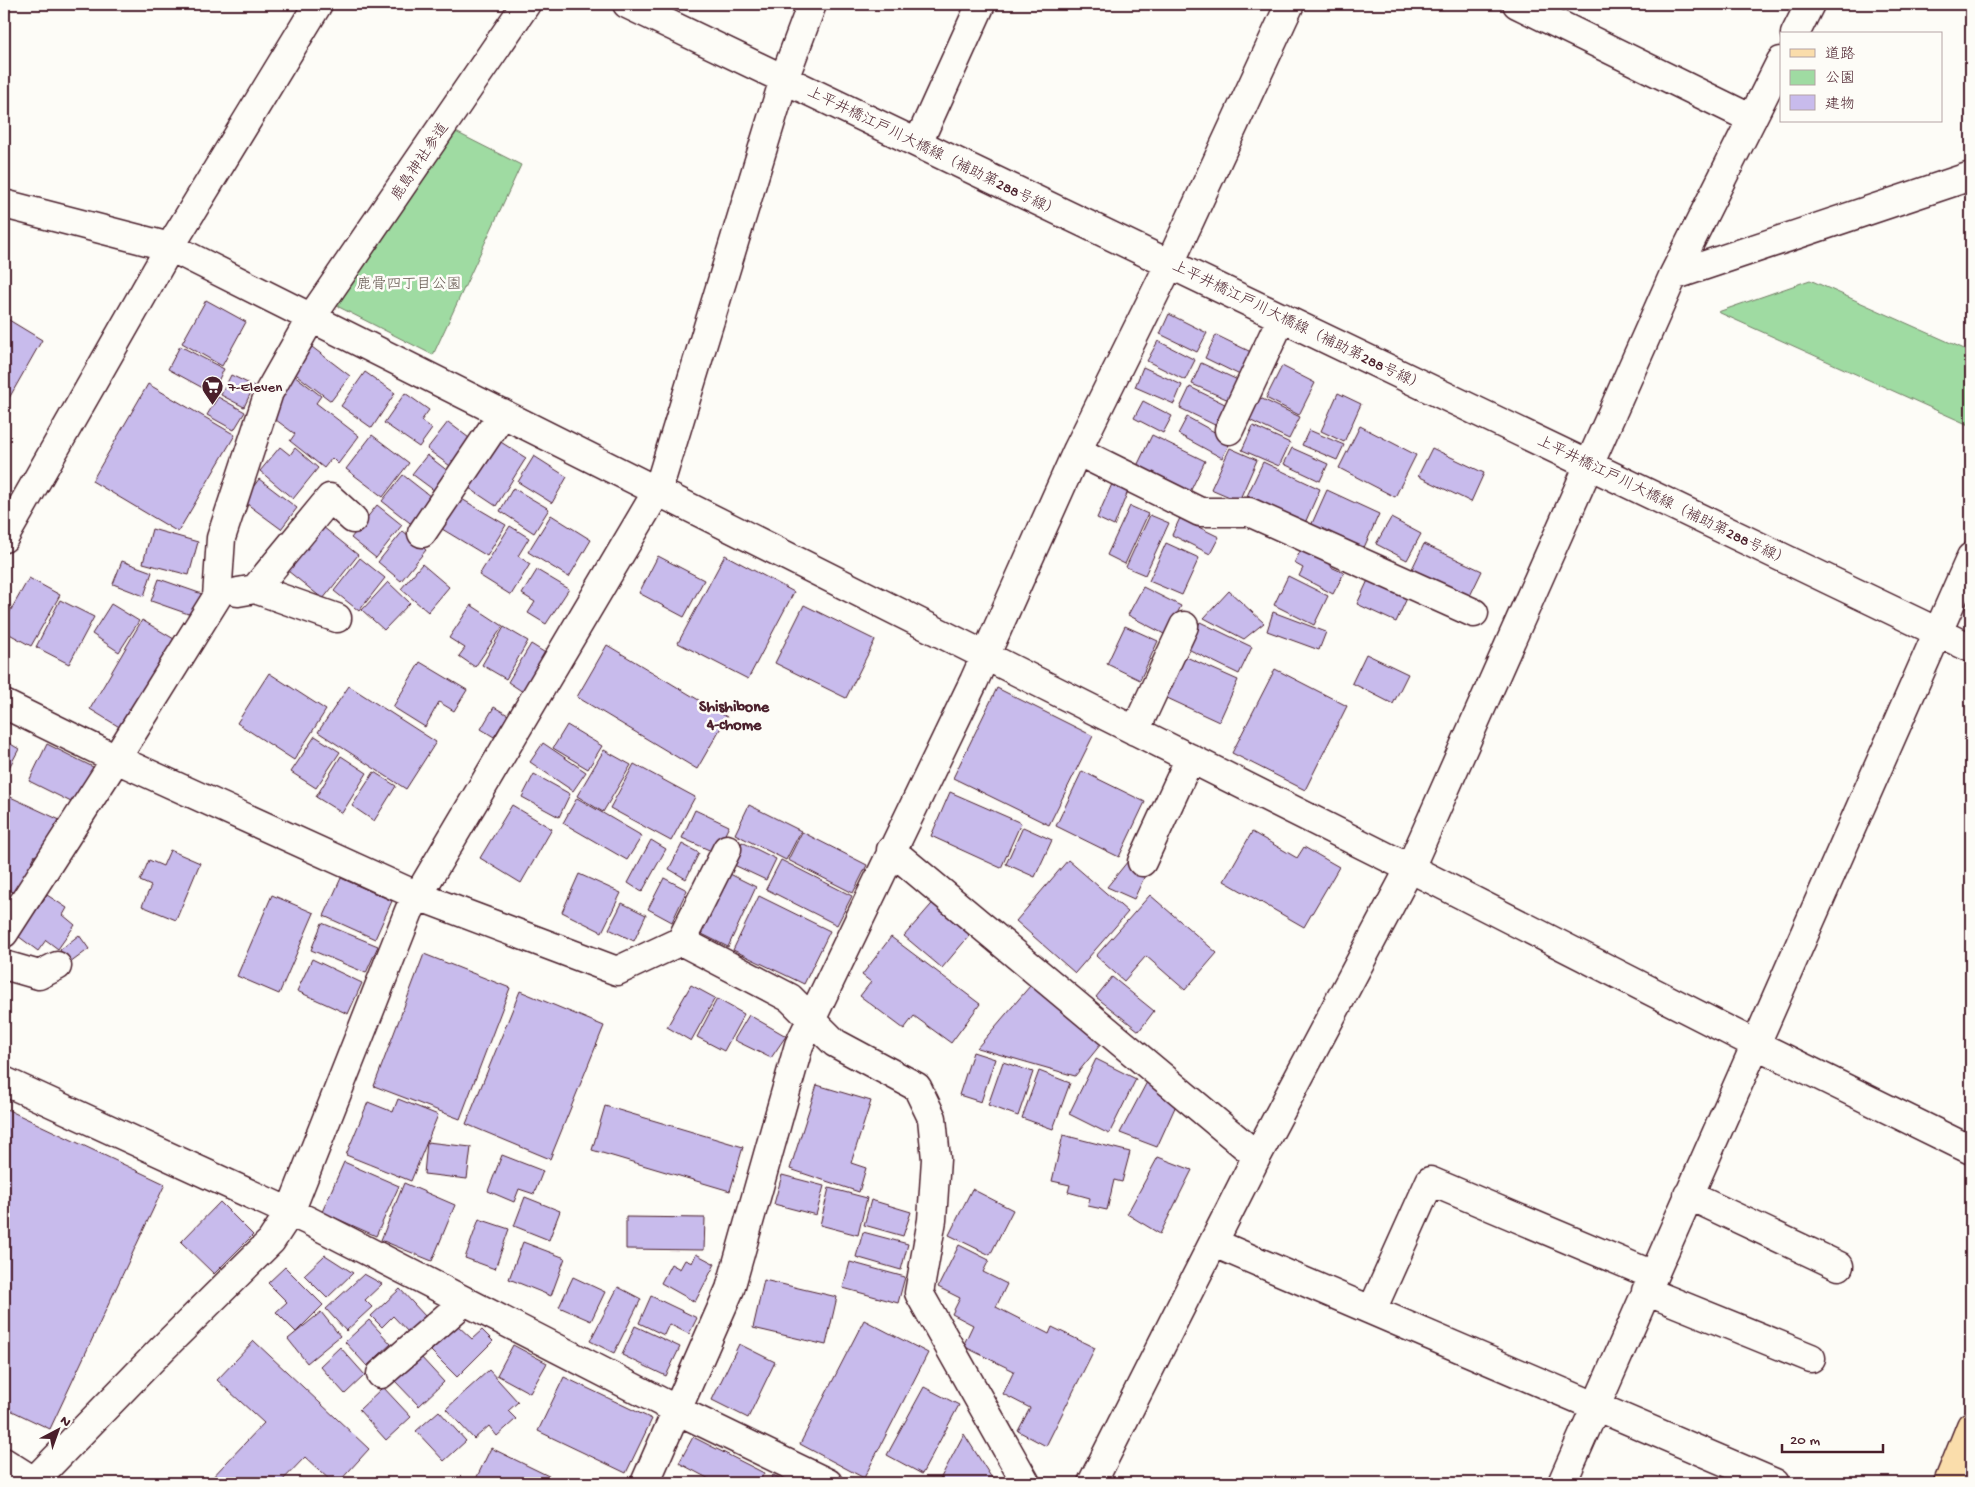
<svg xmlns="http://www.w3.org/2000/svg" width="1975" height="1487" viewBox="0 0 1975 1487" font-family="'Gochi Hand','Klee One',sans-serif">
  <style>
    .green { fill: #9fdba2; stroke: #747d66 }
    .building { fill: #c8bbec; stroke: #4a1f2b }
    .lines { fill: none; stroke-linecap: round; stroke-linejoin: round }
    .minor-casing { stroke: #4a1f2b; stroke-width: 31 }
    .major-casing { stroke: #4a1f2b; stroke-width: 31 }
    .minor { stroke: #fdfcf7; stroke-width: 28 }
    .major { stroke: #faddab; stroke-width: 28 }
    .labels { text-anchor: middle; stroke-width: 5; stroke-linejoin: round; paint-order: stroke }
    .street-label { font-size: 15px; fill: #4a1f2b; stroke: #fdfcf7 }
    .park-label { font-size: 15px; fill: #64574f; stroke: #fdfcf7 }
    .poi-label { font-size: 15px; fill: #4a1f2b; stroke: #fdfcf7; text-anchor: start }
    .neighbourhood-label { font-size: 16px; font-weight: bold; fill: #4a1f2b; stroke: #fdfcf7 }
  </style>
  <rect width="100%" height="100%" fill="#fdfcf7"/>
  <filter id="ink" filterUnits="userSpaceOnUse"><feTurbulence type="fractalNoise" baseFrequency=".02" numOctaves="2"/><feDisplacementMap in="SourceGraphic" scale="10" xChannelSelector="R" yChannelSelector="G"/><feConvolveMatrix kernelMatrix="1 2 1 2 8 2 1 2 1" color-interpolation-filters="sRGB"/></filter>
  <g filter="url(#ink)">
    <path class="green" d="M446 127 521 165 433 355 335 305Z
      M1810 280 1971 352V426L1718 312Z"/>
    <path class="building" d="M206 300 246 322 222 366 182 343Z
      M1169 314 1207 333 1197 352 1160 334Z
      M4 317 42 340 4 407Z
      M1216 335 1253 353 1242 376 1205 358Z
      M1158 341 1195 360 1185 380 1147 361Z
      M180 346 224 369 212 393 168 369Z
      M312 347 350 376 331 401 293 372Z
      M1201 363 1240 381 1231 401 1192 384Z
      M1282 366 1315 383 1299 415 1266 398Z
      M1143 367 1182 385 1174 404 1135 387Z
      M289 371 321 396 316 403 359 436 338 464 332 458 324 468 290 441 295 434 272 417 280 406 274 401Z
      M365 372 395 393 372 428 341 406Z
      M231 375 254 386 244 407 221 395Z
      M148 384 235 435 178 532 92 481Z
      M1190 387 1229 406 1219 427 1180 408Z
      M405 393 429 410 421 421 432 429 419 447 384 423Z
      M1338 393 1361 404 1344 442 1321 431Z
      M218 397 245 412 234 430 207 415Z
      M1258 397 1300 417 1289 439 1247 419Z
      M1143 401 1172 416 1163 433 1134 418Z
      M1187 417 1231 441 1222 458 1178 434Z
      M448 422 477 444 457 471 427 449Z
      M1253 426 1290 443 1279 466 1242 450Z
      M1360 426 1416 455 1395 497 1339 468Z
      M1309 430 1344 445 1337 460 1302 445Z
      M372 435 409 463 383 497 346 469Z
      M1152 435 1205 461 1190 492 1137 466Z
      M496 439 526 458 496 506 466 486Z
      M280 447 290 455 295 448 318 468 293 499 260 471Z
      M1230 448 1257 460 1239 501 1211 489Z
      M1292 448 1328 464 1320 481 1284 464Z
      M1432 448 1484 473 1471 502 1418 476Z
      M427 455 453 475 439 494 412 474Z
      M534 456 567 477 552 503 518 482Z
      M1263 462 1320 489 1305 523 1247 496Z
      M403 475 435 500 414 526 382 501Z
      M259 479 297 508 281 529 243 501Z
      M1112 484 1128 491 1114 526 1097 518Z
      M513 488 549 509 534 533 500 511Z
      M1327 490 1379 514 1362 552 1310 528Z
      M460 498 506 525 487 556 442 529Z
      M377 505 402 525 376 558 351 538Z
      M1130 506 1148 514 1125 564 1107 555Z
      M551 515 591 540 569 577 528 552Z
      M1150 515 1169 523 1145 575 1126 567Z
      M1180 518 1219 537 1210 554 1172 535Z
      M1391 518 1421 534 1407 560 1376 544Z
      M510 526 529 538 518 556 530 564 511 595 479 575Z
      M323 527 358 555 323 599 288 571Z
      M152 529 198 542 189 575 143 563Z
      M403 531 426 550 401 581 378 562Z
      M1166 543 1199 558 1182 595 1149 581Z
      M1424 544 1482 571 1468 600 1410 573Z
      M1303 546 1334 561 1331 567 1344 573 1333 594 1299 576 1303 568 1294 563Z
      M725 555 794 592 748 679 678 643Z
      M658 556 704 580 684 617 639 593Z
      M360 558 385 578 359 611 334 591Z
      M122 561 152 572 144 596 113 584Z
      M422 564 449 587 428 612 401 589Z
      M537 570 569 589 546 624 528 613 535 602 522 594Z
      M1288 576 1328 596 1314 625 1274 605Z
      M29 578 60 595 31 646 4 631V622Z
      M1369 578 1408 596 1396 622 1357 604Z
      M159 579 205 595 197 617 151 601Z
      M388 582 410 603 384 630 362 610Z
      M1143 587 1181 606 1166 635 1128 615Z
      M1229 591 1264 623 1244 639 1204 618Z
      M60 600 94 617 69 664 36 647Z
      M111 604 139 621 119 652 92 634Z
      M471 605 503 626 475 667 459 656 465 648 449 638Z
      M804 605 875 640 846 698 775 663Z
      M1273 612 1326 632 1319 650 1267 631Z
      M142 620 174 639 121 728 90 709Z
      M1200 622 1252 647 1239 674 1188 649Z
      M1125 626 1158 641 1140 680 1107 664Z
      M504 627 528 641 506 679 482 665Z
      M531 644 547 654 523 692 508 682Z
      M607 645 727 717 697 769 577 697Z
      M1366 654 1408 674 1393 704 1352 683Z
      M1184 656 1238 680 1219 722 1165 697Z
      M420 662 467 690 454 711 439 702 425 727 393 707Z
      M1275 669 1347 706 1305 790 1232 753Z
      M269 673 326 710 294 760 237 723Z
      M349 686 436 742 406 789 318 732Z
      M997 688 1093 736 1049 825 953 778Z
      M494 707 508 715 494 737 481 729Z
      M567 725 602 746 588 769 553 748Z
      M315 736 340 752 316 788 291 772Z
      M4 740 19 749 4 777Z
      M543 743 586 772 573 791 530 762Z
      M47 744 95 768 77 805 29 781Z
      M604 750 631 765 603 812 577 796Z
      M341 756 367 773 342 813 316 797Z
      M634 764 695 797 671 841 610 808Z
      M1082 771 1145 802 1119 857 1056 826Z
      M374 772 396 786 374 821 352 806Z
      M534 774 570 794 559 817 522 797Z
      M950 792 1021 823 1001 868 931 836Z
      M4 794 62 821 44 860 35 855 17 894 4 888Z
      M577 798 642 836 627 860 563 823Z
      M512 805 552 829 521 883 480 858Z
      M749 805 801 831 786 860 735 834Z
      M695 810 729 826 716 853 682 838Z
      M1023 827 1052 840 1035 877 1006 864Z
      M802 832 867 865 853 893 788 860Z
      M1252 832 1297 858 1304 847 1339 867 1304 927 1224 881Z
      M651 840 666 849 642 892 628 883Z
      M742 842 776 859 766 880 732 864Z
      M682 844 699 853 686 879 669 869Z
      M170 850 200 863 176 920 142 906 151 886 140 881 149 860 163 866Z
      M781 860 852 896 837 925 766 889Z
      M1068 860 1128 912 1075 973 1016 921Z
      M1128 861 1148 869 1134 899 1107 887Z
      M579 874 621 893 602 932 562 912Z
      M730 874 756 887 728 947 700 933Z
      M341 878 392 901 375 939 324 916Z
      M664 878 687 890 672 922 648 909Z
      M47 895 67 908 63 915 75 925 58 949 46 940 38 951 18 936Z
      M272 895 314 913 279 994 237 976Z
      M1150 895 1217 953 1185 990 1146 956 1124 981 1096 956Z
      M759 896 830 931 804 984 733 950Z
      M937 898 974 930 942 968 904 936Z
      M622 903 646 915 634 941 609 929Z
      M322 923 378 946 366 973 311 950Z
      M79 935 89 949 70 963 60 950Z
      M891 937 980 1004 951 1043 914 1016 904 1029 860 996 871 982 862 975Z
      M424 954 510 988 460 1119 374 1086Z
      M312 959 362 983 348 1014 297 991Z
      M1112 977 1154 1011 1139 1031 1096 997Z
      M1036 979 1105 1039 1075 1076 977 1048Z
      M691 985 715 998 691 1041 667 1027Z
      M520 991 604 1026 550 1159 466 1124Z
      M717 999 744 1014 724 1051 697 1037Z
      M749 1015 786 1036 771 1058 734 1040Z
      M973 1052 995 1059 981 1102 959 1095Z
      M1096 1059 1136 1079 1109 1134 1069 1114Z
      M1003 1062 1033 1072 1018 1116 988 1105Z
      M1039 1071 1070 1083 1053 1129 1022 1118Z
      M1148 1080 1177 1103 1157 1147 1120 1133Z
      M817 1085 871 1101 851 1163 866 1168 859 1192 790 1169Z
      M398 1099 438 1115 411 1181 346 1155 368 1102 393 1112Z
      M605 1106 743 1147 730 1191 592 1150Z
      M4 1108 165 1184 50 1429 4 1407Z
      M1063 1135 1130 1152 1122 1182 1114 1180 1107 1210 1088 1206 1090 1198 1068 1192 1070 1185 1052 1181Z
      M427 1142 471 1147 467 1179 424 1174Z
      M502 1155 543 1171 534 1194 519 1189 514 1202 488 1191Z
      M1158 1157 1192 1170 1160 1234 1127 1214Z
      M344 1162 399 1186 376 1236 322 1212Z
      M782 1175 824 1186 816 1215 774 1204Z
      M404 1183 455 1205 432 1261 381 1240Z
      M829 1188 867 1198 858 1235 820 1225Z
      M972 1189 1013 1210 990 1255 949 1235Z
      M525 1197 560 1211 549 1240 514 1226Z
      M871 1200 911 1212 903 1236 864 1225Z
      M220 1202 253 1235 214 1274 181 1242Z
      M626 1217 705 1218 704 1250 626 1249Z
      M479 1219 509 1229 495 1269 465 1258Z
      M863 1232 908 1244 901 1270 856 1257Z
      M523 1242 565 1258 551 1296 509 1279Z
      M959 1245 989 1260 983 1272 1007 1284 996 1307 1049 1334 1052 1327 1095 1348 1046 1446 1018 1431 1030 1408 1003 1394 1014 1371 963 1346 973 1325 952 1314 960 1298 938 1287Z
      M696 1254 715 1264 695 1302 661 1283 671 1264 680 1269 685 1260 692 1263Z
      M325 1255 353 1273 327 1298 304 1275Z
      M850 1262 905 1277 898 1303 843 1288Z
      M285 1267 323 1305 296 1332 276 1312 287 1302 268 1283Z
      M364 1274 382 1284 365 1300 372 1307 346 1331 326 1309Z
      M573 1277 605 1292 591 1321 559 1307Z
      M764 1280 837 1297 826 1345 753 1328Z
      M618 1287 641 1299 614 1353 590 1341Z
      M400 1289 426 1317 409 1333 393 1316 382 1327 371 1316Z
      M651 1296 697 1318 689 1334 669 1324 664 1335 639 1323Z
      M321 1312 340 1336 307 1363 288 1339Z
      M369 1320 391 1344 367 1366 345 1342Z
      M864 1320 928 1353 864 1478 800 1444Z
      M457 1325 472 1339 482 1330 493 1341 457 1377 431 1351Z
      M635 1326 680 1347 666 1376 622 1355Z
      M254 1341 369 1449 338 1483H333L305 1457 280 1483H207L264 1423 217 1380Z
      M739 1344 775 1362 748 1418 712 1400Z
      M513 1345 547 1363 530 1393 497 1375Z
      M340 1347 365 1375 345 1394 320 1366Z
      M420 1356 444 1382 419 1406 395 1381Z
      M489 1370 518 1402 508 1411 516 1419 497 1436 489 1426 474 1439 446 1409Z
      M564 1377 652 1419 626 1473 538 1431Z
      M383 1387 411 1417 386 1440 359 1410Z
      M924 1387 959 1405 922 1474 887 1455Z
      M439 1411 466 1441 444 1461 416 1431Z
      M964 1434 995 1483H938Z
      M693 1437 764 1473 759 1483H712L713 1481 679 1463Z
      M491 1448 563 1483H474Z
      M773 1475 789 1483H768Z"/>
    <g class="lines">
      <defs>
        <path id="minor" d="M627 4 1971 648
          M1517 4 1752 119
          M1795 34 1810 4
          M918 143 981 4
          M4 204 170 247 1429 878 1757 1045 1971 1150
          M1673 276 1971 176
          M1229 430 1282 317
          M1077 451 1200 512H1249L1474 613
          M422 533 503 413
          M4 538 170 247 318 4
          M255 589 330 498 353 519
          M238 592 255 589 337 618
          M4 704 116 759 418 896 617 971 681 941 790 998 835 1043 917 1087 932 1118 936 1159 932 1220 919 1293 1026 1483
          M1135 731 1184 626
          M891 850 1257 1156
          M1142 862 1190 758
          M4 933 116 759 217 597 221 538 269 392 311 318 526 4
          M681 941 727 849
          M4 965 39 975 57 966
          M4 1081 309 1221 679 1411 828 1483
          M1688 1195 1839 1266
          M1214 1243 1775 1483
          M1646 1291 1811 1358
          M1372 1310 1430 1181 1653 1275
          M381 1374 465 1301
          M4 1462 37 1483
          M32 1483 162 1349 271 1241 290 1212 409 911 658 490 784 79 812 4
          M645 1483 730 1289 799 1045 974 681 1077 451 1170 263 1290 4
          M1092 1483 1257 1156 1410 868 1673 276 1781 61
          M1562 1483 1971 557"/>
        <path id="major" d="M1948 1483 1971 1426"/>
      </defs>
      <use href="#minor" class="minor-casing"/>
      <use href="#major" class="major-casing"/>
      <use href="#minor" class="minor"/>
      <use href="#major" class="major"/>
    </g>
  </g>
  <defs>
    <symbol id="supermarket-pin" viewBox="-11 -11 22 30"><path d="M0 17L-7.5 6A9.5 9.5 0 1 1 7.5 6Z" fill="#4a1f2b" stroke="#fdfcf7"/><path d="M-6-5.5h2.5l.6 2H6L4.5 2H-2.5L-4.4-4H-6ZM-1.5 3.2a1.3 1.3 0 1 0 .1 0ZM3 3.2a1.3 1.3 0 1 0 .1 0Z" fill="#fff"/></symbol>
  </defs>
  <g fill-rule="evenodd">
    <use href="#supermarket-pin" x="200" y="374" width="25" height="34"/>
  </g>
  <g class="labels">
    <g class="street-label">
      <text transform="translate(934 151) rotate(26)" y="5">上平井橋江戸川大橋線（補助第288号線）</text>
      <text transform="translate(419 161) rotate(-56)" y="5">鹿島神社参道</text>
      <text transform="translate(1299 325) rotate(26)" y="5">上平井橋江戸川大橋線（補助第288号線）</text>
      <text transform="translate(1664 500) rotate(26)" y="5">上平井橋江戸川大橋線（補助第288号線）</text>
    </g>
    <g class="park-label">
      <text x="409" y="288">鹿骨四丁目公園</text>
    </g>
    <g class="poi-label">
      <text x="228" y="391">7-Eleven</text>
    </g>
    <g class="neighbourhood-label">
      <text x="734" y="711">Shishibone<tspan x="734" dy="18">4-chome</tspan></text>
    </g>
  </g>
  <rect width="1975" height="1487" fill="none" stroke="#fdfcf7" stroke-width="20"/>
  <rect x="10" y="10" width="1955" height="1467" fill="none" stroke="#4a1f2b" stroke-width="2" filter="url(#ink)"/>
  <rect x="1780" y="32" width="162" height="90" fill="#fdfcf7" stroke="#b5a4a5"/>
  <rect x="1790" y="49" width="25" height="8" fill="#faddab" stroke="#b5a4a5"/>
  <text x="1825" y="58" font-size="15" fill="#4a1f2b">道路</text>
  <rect x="1790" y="70" width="25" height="15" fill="#9fdba2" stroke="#b5a4a5"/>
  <text x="1825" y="82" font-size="15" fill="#4a1f2b">公園</text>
  <rect x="1790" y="95" width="25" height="15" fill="#c8bbec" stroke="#b5a4a5"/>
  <text x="1825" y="108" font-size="15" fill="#4a1f2b">建物</text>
  <g transform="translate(58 1430) rotate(41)" stroke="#fdfcf7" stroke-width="4" paint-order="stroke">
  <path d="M0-4L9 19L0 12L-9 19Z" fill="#4a1f2b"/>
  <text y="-8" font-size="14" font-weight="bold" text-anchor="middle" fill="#4a1f2b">N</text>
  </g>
  <path d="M1782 1444v8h101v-8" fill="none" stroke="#4a1f2b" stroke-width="2.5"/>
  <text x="1790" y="1444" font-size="15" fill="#4a1f2b" stroke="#fdfcf7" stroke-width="4" paint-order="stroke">20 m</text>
</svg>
